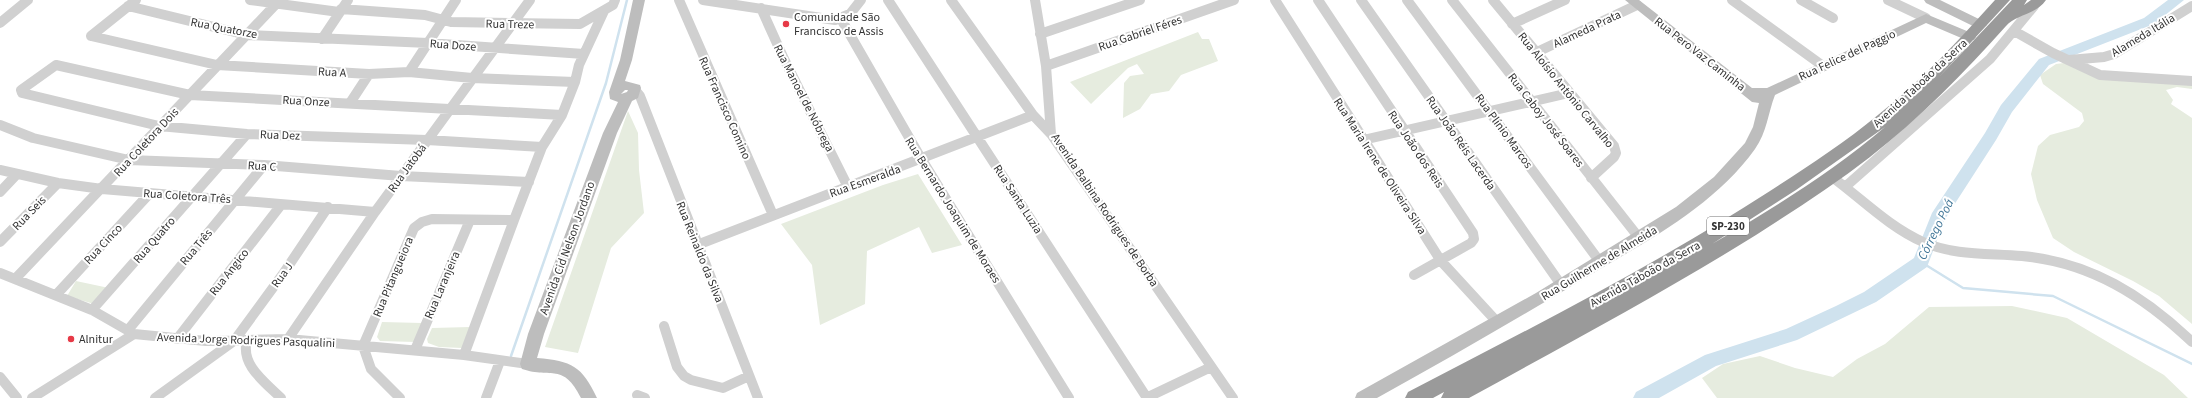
<svg xmlns="http://www.w3.org/2000/svg" width="2192" height="398" viewBox="0 0 2192 398" font-family="'Source Sans 3',sans-serif">
  <style>
    .green { fill: #e6ecdf }
    .lines { fill: none; stroke-linecap: round; stroke-linejoin: round }
    .stream { stroke: #cfe2ee; stroke-width: 2.5 }
    .river { fill: #cfe2ee; fill-rule: evenodd }
    .street { stroke: #d0d0d0; stroke-width: 10 }
    .secondary { fill: #bdbdbd; fill-rule: evenodd }
    .highway { fill: #9a9a9a; fill-rule: evenodd }
    .poi-dot { fill: #e63946; stroke: #fff; stroke-width: 1.5 }
    .labels { text-anchor: middle; stroke-width: 4; stroke-linejoin: round; paint-order: stroke }
    .shield { fill: #fff; stroke: #707070; stroke-width: 1 }
    .shield-label { font-size: 11px; font-weight: bold; fill: #333 }
    .poi-label { font-size: 12px; fill: #333; stroke: #fff; text-anchor: start }
    .street-label { font-size: 12px; fill: #333; stroke: #fff }
    .water-label { font-size: 13px; font-style: italic; fill: #3f7597; stroke: #fff }
  </style>
  <rect width="100%" height="100%" fill="#fff"/>
  <path class="green" d="M1198 32 1202 39H1209L1218 61 1181 75 1169 91 1151 94 1140 109 1123 118 1124 83 1130 76 1144 74 1137 64 1128 68 1091 104 1070 82Z
    M2064 63 2092 72 2192 78V89L2177 87 2166 90 2173 100 2171 104 2192 118V324L2159 296 2133 281 2074 252 2053 238 2037 200 2031 174 2038 146 2050 135 2079 127 2084 121 2082 113 2043 84 2040 75 2056 64Z
    M628 111 638 133 639 170 644 213 611 248 578 353 545 347Z
    M918 174 962 245 932 253 919 227 867 251 865 304 820 325 812 265 781 224 883 185Z
    M76 281 109 288 94 304 67 296Z
    M2012 306 2067 318 2164 375 2188 398H1717L1702 378 1723 364 1760 356 1795 368 1833 377 1857 359 1885 344 1929 307Z
    M382 322 422 323 415 342 380 341 377 337Z
    M470 327 462 348 439 347 428 343 427 339 432 328Z"/>
  <g class="lines">
    <path class="stream" d="M1921 262 1963 288 2053 296 2192 364
      M511 356 606 83 627 0"/>
    <path class="river" d="M2168 0H2184L2154 24 2049 65 2012 112 1996 140 1945 219 1927 267 1876 302 1797 340 1716 366 1659 398H1633L1636 392 1705 355 1786 329 1836 306 1864 292 1914 258 1932 213 1985 133 2001 105 2039 59 2144 18Z"/>
    <path class="street" d="M250 0 339 12
      M679 0 773 215
      M703 0 835 20 850 14 861 0
      M888 0 1147 398
      M951 0 1033 115 1051 134 1233 398
      M1035 0 1046 66 1051 134
      M1275 0 1441 261 1498 323
      M1318 0 1473 233 1474 239 1471 243 1414 275
      M1361 0 1562 286
      M1407 0 1600 262
      M1452 0 1640 239
      M1493 0 1614 146 1616 153 1614 157 1591 178
      M1732 0 1823 66
      M1801 0 1833 18
      M1888 0 1926 18
      M128 6 247 35 428 43 584 54
      M761 8 784 59 848 187
      M341 9 425 15 451 22 580 24 613 5 615 0
      M841 19 922 160 1069 398
      M0 23 28 0
      M1512 24 1565 0
      M2014 31 2053 53 2100 75 2192 81
      M1040 34 1140 0
      M91 36 217 65 369 74 409 72 472 78 575 82
      M91 36 136 0
      M322 39 348 0
      M1537 52 1637 5
      M2069 60 2104 57 2114 54 2192 6
      M1046 66 1234 0
      M409 72 456 0
      M635 90 640 96 758 398
      M350 103 369 74
      M0 125 33 138 129 160 264 165 401 176 529 182
      M1363 140 1569 93
      M542 147 427 140 247 134 159 126 22 93 21 90 56 65 190 95 562 115
      M0 170 58 183 102 189 375 212
      M1832 177C1862 199 1889 227 1923 242 1955 256 1989 253 2022 256 2090 262 2144 296 2192 342
      M1845 187 1990 59 2034 6
      M0 192 17 174
      M0 242 58 183
      M697 245 1033 115
      M0 273 92 310 134 334 206 341 288 339 464 355 528 364
      M16 278 276 4
      M56 295 150 193
      M92 310 247 134
      M664 326 677 367 684 376 691 380 723 388 749 376
      M128 330 264 165
      M177 339 281 205
      M288 339 375 212 530 0
      M247 340C240 365 265 382 281 398
      M415 350 470 220
      M464 355 514 220
      M0 377 17 398
      M637 395 645 398
      M32 398 134 334
      M155 398 234 341 283 274 328 207
      M400 398 371 369 363 346 414 228 422 222 432 219 514 220 542 147 562 115 575 82 579 65 604 11
      M486 398 500 361
      M1146 398 1211 367"/>
    <path class="secondary" d="M633 0H645L632 60 625 81 640 85 641 88 638 98 632 101 617 133 544 334 537 358C572 361 582 366 597 398H581C563 362 552 379 522 369L520 364 528 334 603 133 618 102 610 99 609 92 620 60ZM625 90H628L627 92 621 94Z
      M1625 0H1639L1752 88H1767L1926 14 1974 34 1976 37 1974 40H1966L1926 23 1775 95C1768 113 1767 132 1755 149 1715 205 1649 240 1590 275 1520 317 1449 358 1377 398H1355L1357 393 1536 293 1676 207 1714 177 1745 143 1753 127 1759 103 1752 102Z
      M1924 0H1940L1985 22 1987 25 1981 29 1977 28 1926 3Z"/>
    <path class="highway" d="M1995 0H2010L1938 78 2012 0H2027L2024 5 2031 0H2046C2036 15 2016 14 2006 26 1964 73 1920 118 1870 157 1834 185 1795 210 1756 235 1663 293 1565 345 1469 398H1441L1444 392 1433 398H1405L1408 392C1531 328 1654 266 1770 191 1807 167 1844 143 1878 115 1921 81 1958 41 1995 0ZM1885 127C1832 172 1772 209 1712 244L1796 190Z"/>
  </g>
  <g class="poi-dot">
    <circle cx="786" cy="24" r="4"/>
    <circle cx="71" cy="339" r="4"/>
  </g>
  <g class="labels">
    <rect class="shield" x="1707" y="217" width="42" height="18" rx="3"/>
    <g class="shield-label">
      <text x="1728" y="230">SP-230</text>
    </g>
    <g class="poi-label">
      <text x="794" y="21">Comunidade São<tspan x="794" dy="14">Francisco de Assis</tspan></text>
      <text x="79" y="343">Alnitur</text>
    </g>
    <g class="street-label">
      <text transform="translate(510 24) rotate(1)" y="4">Rua Treze</text>
      <text transform="translate(224 28) rotate(11)" y="4">Rua Quatorze</text>
      <text transform="translate(1587 29) rotate(-25)" y="4">Alameda Prata</text>
      <text transform="translate(1140 33) rotate(-19)" y="4">Rua Gabriel Féres</text>
      <text transform="translate(2143 35) rotate(-31)" y="4">Alameda Itália</text>
      <text transform="translate(453 45) rotate(4)" y="4">Rua Doze</text>
      <text transform="translate(1700 54) rotate(38)" y="4">Rua Pero Vaz Caminha</text>
      <text transform="translate(1847 55) rotate(-25)" y="4">Rua Felice del Paggio</text>
      <text transform="translate(332 72) rotate(3)" y="4">Rua A</text>
      <text transform="translate(1920 83) rotate(-43)" y="4">Avenida Taboão da Serra</text>
      <text transform="translate(1566 90) rotate(51)" y="4">Rua Aloísio Antônio Carvalho</text>
      <text transform="translate(804 98) rotate(63)" y="4">Rua Manoel de Nóbrega</text>
      <text transform="translate(306 101) rotate(3)" y="4">Rua Onze</text>
      <text transform="translate(725 108) rotate(66)" y="4">Rua Francisco Comino</text>
      <text transform="translate(1546 120) rotate(52)" y="4">Rua Caboy José Soares</text>
      <text transform="translate(1504 131) rotate(54)" y="4">Rua Plínio Marcos</text>
      <text transform="translate(280 135) rotate(2)" y="4">Rua Dez</text>
      <text transform="translate(146 142) rotate(-47)" y="4">Rua Coletora Dois</text>
      <text transform="translate(1461 143) rotate(55)" y="4">Rua João Réis Lacerda</text>
      <text transform="translate(1416 149) rotate(56)" y="4">Rua João dos Reis</text>
      <text transform="translate(262 166) rotate(3)" y="4">Rua C</text>
      <text transform="translate(1380 166) rotate(57)" y="4">Rua Maria Irene de Oliveira Silva</text>
      <text transform="translate(407 168) rotate(-54)" y="4">Rua Jatobá</text>
      <text transform="translate(865 181) rotate(-20)" y="4">Rua Esmeralda</text>
      <text transform="translate(187 196) rotate(4)" y="4">Rua Coletora Três</text>
      <text transform="translate(1018 199) rotate(57)" y="4">Rua Santa Luzia</text>
      <text transform="translate(953 210) rotate(58)" y="4">Rua Bernardo Joaquim de Moraes</text>
      <text transform="translate(1105 210) rotate(56)" y="4">Avenida Balbina Rodrigues de Borba</text>
      <text transform="translate(29 213) rotate(-46)" y="4">Rua Seis</text>
      <text transform="translate(154 240) rotate(-49)" y="4">Rua Quatro</text>
      <text transform="translate(103 244) rotate(-47)" y="4">Rua Cinco</text>
      <text transform="translate(196 247) rotate(-50)" y="4">Rua Três</text>
      <text transform="translate(567 248) rotate(-70)" y="4">Avenida Cid Nelson Jordano</text>
      <text transform="translate(700 252) rotate(68)" y="4">Rua Reinaldo da Silva</text>
      <text transform="translate(1599 263) rotate(-31)" y="4">Rua Guilherme de Almeida</text>
      <text transform="translate(229 272) rotate(-52)" y="4">Rua Angico</text>
      <text transform="translate(1645 274) rotate(-29)" y="4">Avenida Taboão da Serra</text>
      <text transform="translate(282 275) rotate(-55)" y="4">Rua J</text>
      <text transform="translate(393 277) rotate(-67)" y="4">Rua Pitangueiora</text>
      <text transform="translate(442 285) rotate(-67)" y="4">Rua Laranjeira</text>
      <text transform="translate(246 340) rotate(2)" y="4">Avenida Jorge Rodrigues Pasqualini</text>
    </g>
    <g class="water-label">
      <text transform="translate(1935 229) rotate(-64)" y="5">Córrego Poá</text>
    </g>
  </g>
</svg>
